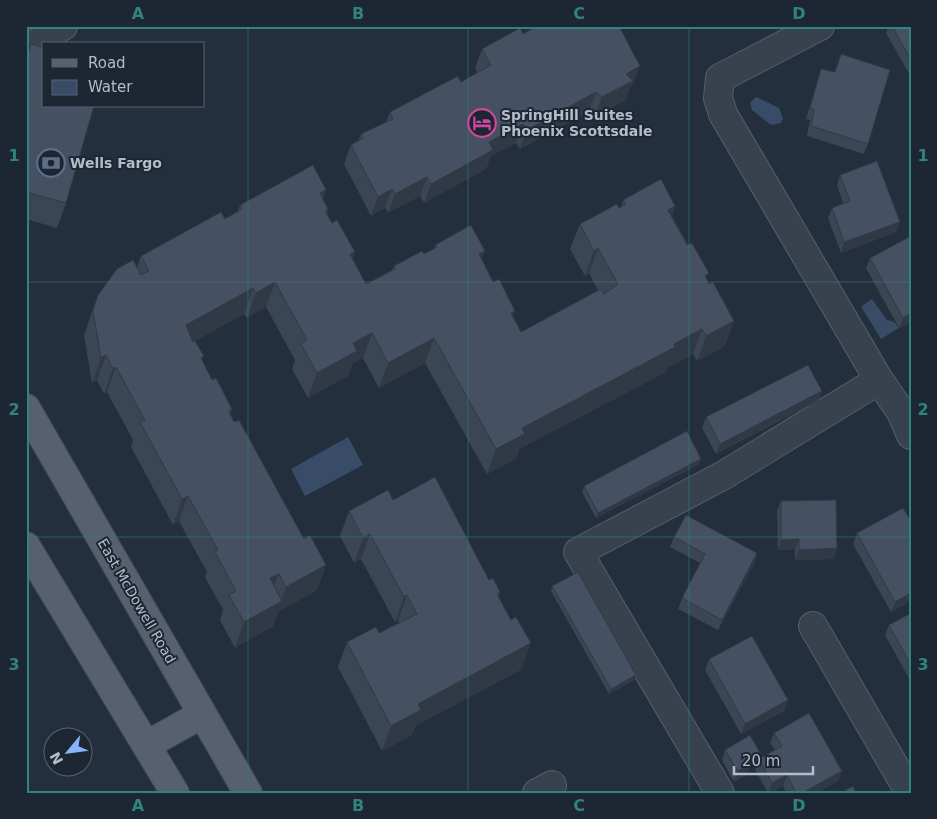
<svg xmlns="http://www.w3.org/2000/svg" width="937" height="819" viewBox="0 0 937 819" font-family="'DejaVu Sans',sans-serif">
  <style>
    .water { fill: #394c67 }
    .lines { fill: none; stroke-linecap: round; stroke-linejoin: round }
    .minor-casing { stroke: #565f6c; stroke-width: 30 }
    .major-casing { stroke: #414a57; stroke-width: 30 }
    .minor { stroke: #38414e; stroke-width: 28 }
    .major { stroke: #56606e; stroke-width: 28 }
    .wall { fill: #3b4654 }
    .shaded-wall { fill: #303945 }
    .building { fill: #455162; stroke: #303945 }
    .grid { fill: none; stroke: #308480; stroke-width: 1; stroke-opacity: 0.55 }
    .labels { text-anchor: middle; stroke-width: 4; stroke-linejoin: round; paint-order: stroke }
    .poi-label { font-size: 14px; font-weight: bold; fill: #b4bcc9; stroke: #1d2633; text-anchor: start }
    .street-label { font-size: 14px; fill: #b4bcc9; stroke: #1d2633 }
    .neatline { fill: none; stroke: #308480; stroke-width: 2 }
    .grid-label { font-size: 16px; text-anchor: middle; font-weight: bold; fill: #308480 }
  </style>
  <rect width="100%" height="100%" fill="#242f3e"/>
  <path class="water" d="M756 97 779 108 783 118 781 123 771 125 752 110 750 103Z
    M872 299 887 320 894 322 899 328 881 339 862 308V306Z
    M348 437 363 465 305 496 291 469Z"/>
  <g class="lines">
    <defs>
      <path id="minor" d="M820 26 720 78 718 98 723 114 879 380 901 412 911 435
        M26 50 63 26
        M813 626 910 793
        M537 793 552 785
        M720 793 578 552 724 475 879 380"/>
      <path id="major" d="M26 408 248 793
        M26 546 175 793
        M147 745 202 714"/>
    </defs>
    <use href="#minor" class="minor-casing"/>
    <use href="#major" class="major-casing"/>
    <use href="#minor" class="minor"/>
    <use href="#major" class="major"/>
  </g>
  <path class="wall" d="M889 26H911V77L886 33Z
    M523 34 633 85 630 87 626 100 595 116 589 111 520 149 516 143 491 156 486 169 424 203 420 196 388 213 385 208 371 216 344 164 351 145 358 141 361 134 386 123 390 112 461 82 478 73 475 68 482 49Z
    M31 44 66 203 57 228 26 219V56Z
    M821 69 868 144 864 154 807 136 810 120 806 119Z
    M840 175 896 232 841 253 828 218 832 208 843 203 837 185Z
    M326 190 323 199 328 209 327 214 332 223 355 252 352 259 366 284 392 270 394 266 424 254 434 249 435 245 482 260 521 332 598 290 589 273 585 276 570 249 580 224 621 207 623 200 675 206 672 216 707 279 725 346 697 361 693 354 667 368 666 372 519 449 516 459 487 474 425 363 379 388 363 358 352 364 348 376 308 398 292 369 295 360 266 307 247 318 244 314 193 342 212 380 232 409 230 414 234 422 304 539 326 565 317 590 278 612 273 626 235 648 220 620 223 610 205 577 207 572 179 521 173 525 131 447 133 440 107 392 104 394 97 380 92 383 84 335 98 295 137 268 141 256 225 219 238 211 240 205Z
    M911 236V322L899 328 866 268 870 258Z
    M818 401 716 454 702 428 706 417Z
    M701 459 699 464 596 518 582 492 584 486Z
    M393 500 489 580 500 592 499 596 522 669 415 726 412 735 382 751 338 667 347 642 379 633 399 623 398 621 395 622 361 559 354 563 340 536 349 511Z
    M781 501 837 548 834 559 795 560V550H778L777 511Z
    M857 533 911 601 891 612 853 544Z
    M674 537 757 553 754 564 718 630 678 609 682 598 700 563 670 547Z
    M552 586 634 680 609 694 551 591Z
    M911 613V682L885 635 889 625Z
    M709 659 788 700 784 711 741 734 705 670Z
    M774 733 842 771 838 781 817 793H787L783 786 770 793H768L755 770 759 759 775 750 770 743Z
    M725 750 756 764 749 768 747 774 734 782 722 760Z"/>
  <path class="shaded-wall" d="M640 66 633 85 630 87 626 100 595 116 602 97 626 74Z
    M596 92 589 111 520 149 527 130Z
    M523 124 516 143 491 156 486 169 424 203 431 184 489 142Z
    M427 177 420 196 388 213 395 194Z
    M392 189 385 208 371 216 378 197Z
    M326 190 317 215 320 193Z
    M675 206 666 231 668 210Z
    M900 222 896 232 841 253 844 242Z
    M598 248 589 273 585 276 594 251Z
    M485 251 476 276 479 254Z
    M355 252 346 277 350 254Z
    M275 282 266 307 247 318 256 293Z
    M253 288 244 314 177 351 186 325Z
    M515 311 506 336 511 313Z
    M911 313V322L899 328 903 318Z
    M734 321 725 346 697 361 706 336Z
    M702 329 693 354 667 368 666 372 519 449 516 459 487 474 496 449 522 428Z
    M372 333 363 358 352 364 348 376 308 398 317 373 353 343Z
    M434 338 425 363 379 388 388 363Z
    M106 355 97 380 92 383 101 358Z
    M116 367 107 392 104 394 113 369Z
    M822 391 818 401 716 454 720 444Z
    M701 459 699 464 596 518 598 513Z
    M188 496 179 521 173 525 182 499Z
    M370 534 361 559 354 563 363 538Z
    M799 539 795 550H778L781 540Z
    M837 548 834 559 795 560 799 550Z
    M757 553 754 564 718 630 722 620Z
    M326 565 317 590 278 612 273 626 235 648 244 622 281 602 286 587Z
    M279 574 269 599 270 578Z
    M911 593V601L891 612 895 602Z
    M407 595 398 621 395 622 404 597Z
    M531 643 522 669 415 726 412 735 382 751 391 726 418 704Z
    M636 675 634 680 609 694 611 689Z
    M788 700 784 711 741 734 745 724Z
    M760 753 756 764 749 768 747 774 734 782 738 771 748 760Z
    M842 771 838 781 817 793H802Z
    M787 775 783 786 769 793 772 783Z"/>
  <path class="building" d="M537 26H619L640 66 626 74 633 81 602 97 596 92 527 130 523 124 489 142 493 150 431 184 427 177 395 194 392 189 378 197 351 145 363 138 361 134 393 119 390 112 458 76 461 82 491 65 482 49 520 28 523 34Z
    M892 26H911V60Z
    M31 44 44 48V106H94L66 203 26 192V59Z
    M841 54 890 70 868 144 811 126 814 110 810 108 821 69 835 72Z
    M877 161 900 222 844 242 832 208 850 201 840 175Z
    M313 165 326 190 320 193 328 209 325 211 332 223 337 220 355 252 350 254 366 284 395 269 394 266 422 251 424 254 437 247 435 245 471 225 485 251 479 254 493 282 499 279 515 311 511 313 521 332 601 289 604 294 618 284 598 248 594 251 580 224 617 204 619 208 626 204 623 200 661 179 675 206 668 210 687 245 692 243 709 273 705 276 709 284 713 282 734 321 706 336 702 329 674 344 675 347 522 428 525 434 496 449 434 338 388 363 372 333 353 343 357 351 317 373 301 344 307 340 275 282 256 293 253 288 186 325 193 342 195 341 204 356 201 358 212 380 216 378 232 409 229 411 234 422 239 420 304 539 310 535 326 565 286 587 279 574 270 578 282 601 244 622 229 595 236 591 215 552 218 550 188 496 182 499 140 422 145 420 116 367 113 369 106 355 101 358 93 310 98 295 117 269 133 260 141 275 149 271 141 256 221 212 225 219 242 209 240 205Z
    M911 236V313L903 318 870 258Z
    M808 365 822 391 720 444 706 417Z
    M687 431 701 459 598 513 584 486Z
    M435 477 489 580 493 578 500 592 497 594 511 620 516 617 531 643 418 704 421 710 391 726 347 642 376 627 379 633 417 614 407 595 404 597 370 534 363 538 349 511 388 490 393 500Z
    M836 500 837 548 799 550V539L781 540V501Z
    M903 508 911 521V593L895 602 857 533Z
    M686 515 757 553 722 620 682 598 705 554 674 537Z
    M578 572 636 675 611 689 552 586Z
    M911 613V665L889 625Z
    M752 636 788 700 745 724 709 659Z
    M809 713 842 771 802 793H796L787 775 772 783 759 759 782 746 774 733Z
    M750 735 760 753 748 760 750 764 738 771 725 750Z
    M853 786 856 793H841Z"/>
  <path class="grid" d="M248 26V793M468 26V793M689 26V793M26 282H911M26 537H911"/>
  <defs>
    <symbol id="hotel-ring" viewBox="-11 -11 22 22"><circle r="9.5" fill="#1d2633" stroke="#d1479c" stroke-width="1.5"/><path d="M-6-4.5h1.5V1H6V5H4.5V3h-9V5H-6ZM-4 0a1.8 1.8 0 1 1 3.6 0ZM.5 0V-2.5h3Q6-2.5 6 0Z" fill="#d1479c"/></symbol>
    <symbol id="bank-ring" viewBox="-11 -11 22 22"><circle r="9.5" fill="#1d2633" stroke="#5c6f8a" stroke-width="1.5"/><path d="M-6-4H6V4H-6ZM0-2.3a2.3 2.3 0 1 0 0 4.6a2.3 2.3 0 1 0 0-4.6Z" fill="#5c6f8a"/></symbol>
  </defs>
  <g fill-rule="evenodd">
    <use href="#hotel-ring" x="466" y="107" width="32" height="32"/>
    <use href="#bank-ring" x="35" y="147" width="32" height="32"/>
  </g>
  <g class="labels">
    <g class="poi-label">
      <text x="501" y="120">SpringHill Suites<tspan x="501" dy="16">Phoenix Scottsdale</tspan></text>
      <text x="70" y="168">Wells Fargo</text>
    </g>
    <g class="street-label">
      <text transform="translate(137 601) rotate(60)" y="5">East McDowell Road</text>
    </g>
  </g>
  <rect width="937" height="819" fill="none" stroke="#1d2633" stroke-width="55"/>
  <rect x="42" y="42" width="162" height="65" fill="#1d2633" stroke="#59626f"/>
  <rect x="52" y="59" width="25" height="8" fill="#56606e" stroke="#59626f"/>
  <text x="88" y="68" font-size="15" fill="#b4bcc9">Road</text>
  <rect x="52" y="80" width="25" height="15" fill="#394c67" stroke="#59626f"/>
  <text x="88" y="92" font-size="15" fill="#b4bcc9">Water</text>
  <g transform="translate(68 752) rotate(241)"><circle r="24" fill="#1d2633" stroke="#59626f"/>
  <path d="M0-4L9 19L0 12L-9 19Z" fill="#8ab4f8"/>
  <text y="-8" font-size="14" font-weight="bold" text-anchor="middle" fill="#b4bcc9">N</text>
  </g>
  <path d="M734 766v8h79v-8" fill="none" stroke="#b4bcc9" stroke-width="2.5"/>
  <text x="742" y="766" font-size="15" fill="#b4bcc9" stroke="#1d2633" stroke-width="4" paint-order="stroke">20 m</text>
  <rect x="28" y="28" width="882" height="764" class="neatline"/>
  <g class="grid-label">
    <text x="138" y="19">A</text>
    <text x="358" y="19">B</text>
    <text x="579" y="19">C</text>
    <text x="799" y="19">D</text>
    <text x="14" y="161">1</text>
    <text x="923" y="161">1</text>
    <text x="14" y="415">2</text>
    <text x="923" y="415">2</text>
    <text x="14" y="670">3</text>
    <text x="923" y="670">3</text>
    <text x="138" y="811">A</text>
    <text x="358" y="811">B</text>
    <text x="579" y="811">C</text>
    <text x="799" y="811">D</text>
  </g>
</svg>
